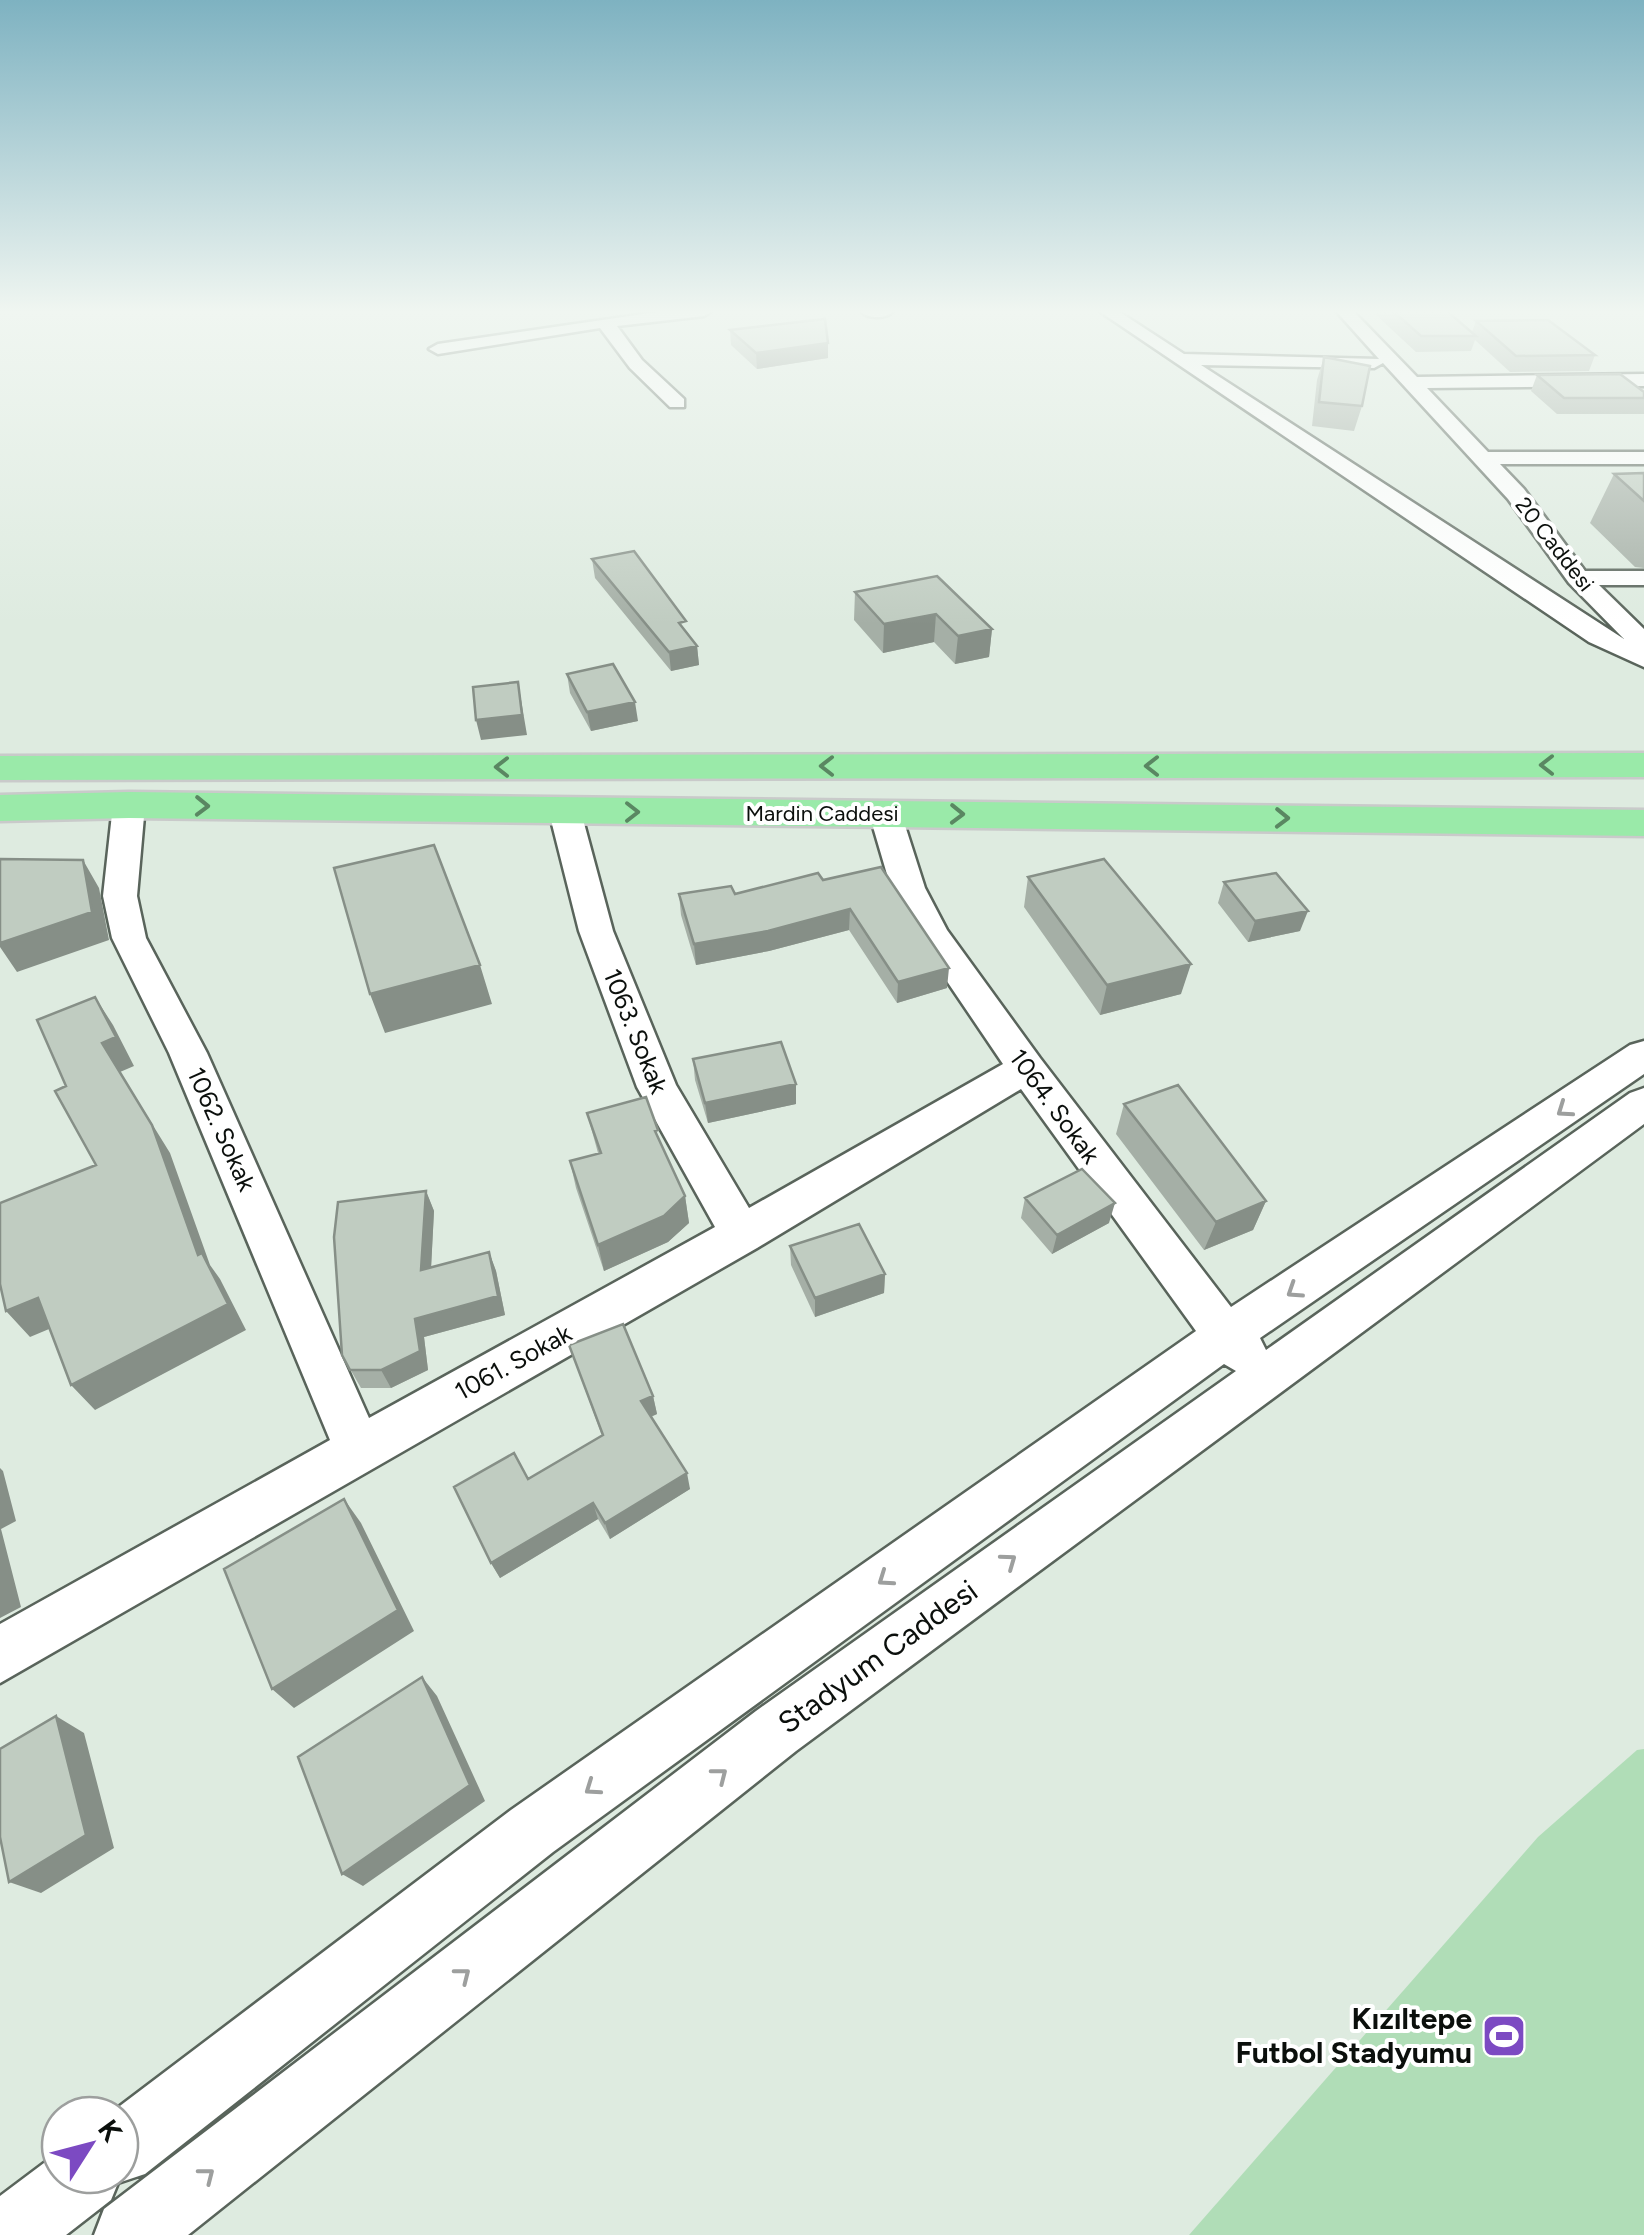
<svg xmlns="http://www.w3.org/2000/svg" width="1644" height="2235" viewBox="0 0 1644 2235" font-family="Figtree,sans-serif">
  <style>
    .green { fill: #b0ddb7 }
    .lines { fill: none; stroke-linecap: round; stroke-linejoin: round }
    .minor-casing { stroke: #59645b; stroke-width: 5 }
    .highway-casing { stroke: #c9caca; stroke-width: 5 }
    .minor { fill: #fff; fill-rule: evenodd }
    .highway { fill: #9aeaa9; fill-rule: evenodd }
    .wall { fill: #a5afa6 }
    .shaded-wall { fill: #868f87 }
    .building { fill: #c0ccc1; stroke: #868f87; stroke-width: 2.5 }
    .oneway { stroke: #5a8762 }
    .oneway2 { stroke: #9d9f9e }
    .labels { text-anchor: middle; stroke-width: 8; stroke-linejoin: round; paint-order: stroke }
    .far-street-label { font-size: 22px; fill: #0b0f0c; stroke: #fff }
    .street-label { font-size: 25px; fill: #0b0f0c; stroke: #fff }
    .near-street-label { font-size: 30px; fill: #0b0f0c; stroke: #fff }
    .near-poi-label { font-size: 30px; font-weight: bold; fill: #0b0f0c; stroke: #fff; text-anchor: end }
  </style>
  <rect width="100%" height="100%" fill="#deebe0"/>
  <path class="green" d="M1644 1749V2235H1189L1538 1837 1637 1750Z"/>
  <g class="lines">
    <defs>
      <path id="minor" d="M664 311H712L704 316 617 326 642 360 684 399V407H670L630 368 600 328 438 354 429 349 438 344Z
        M861 311H893C887 319 867 319 861 311Z
        M1099 311H1118L1184 354 1379 359 1336 311H1353L1417 377 1644 374V386L1427 388 1488 452H1644V464H1500L1524 489 1585 571H1644V585H1599L1644 629V667L1589 642ZM1383 363 1508 499 1569 583 1624 639 1201 365 1374 368Z
        M129 796 140 798 145 805 137 896 146 938 207 1053 369 1418 715 1227 637 1087 579 931 549 812 554 805H576L581 812 613 931 676 1085 749 1208 1003 1064 915 934 891 888 869 813 874 806H896L901 813 925 888 947 930 1040 1058 1231 1307 1630 1045 1644 1041V1074L1260 1338 1266 1350 1630 1093 1644 1088V1124L796 1751 188 2235H94L104 2209 756 1711 1236 1371 1224 1364 553 1852 145 2174 118 2183 111 2200 66 2235H0V2196L60 2151V2175H120V2115H108L511 1810 1196 1331 1021 1089 757 1248 0 1683V1624L330 1440 169 1053 112 938 103 896 113 805 118 798Z"/>
      <path id="highway" d="M1644 753V777L0 780V756Z
        M129 792 1644 810V836L129 818 0 821V795Z"/>
    </defs>
    <use href="#minor" class="minor-casing"/>
    <use href="#highway" class="highway-casing"/>
    <use href="#minor" class="minor"/>
    <use href="#highway" class="highway"/>
  </g>
  <path class="wall" d="M1377 311H1447L1472 332 1476 321 1595 355 1589 371 1510 372 1475 340 1471 351 1416 352 1376 315Z
    M730 330 828 358 757 369 731 345Z
    M1324 357 1362 406 1354 431 1312 426 1317 380Z
    M1537 375 1644 392V414H1557L1531 391Z
    M1644 473V568L1635 567 1590 523 1614 474Z
    M592 559 687 632 697 646 699 665 671 671 595 578Z
    M855 592 992 629 989 657 955 664 934 642 883 653 854 620Z
    M567 674 638 721 591 731 570 693Z
    M1028 877 1181 994 1100 1015 1024 907Z
    M823 880 947 988 897 1003 849 930 769 951 696 965 681 915 679 894H735Z
    M1224 882 1300 931 1248 942 1218 903Z
    M693 1059 796 1084V1104L708 1123 695 1080Z
    M1124 1104 1266 1201 1253 1230 1204 1250 1116 1134Z
    M587 1113 660 1141 685 1196 689 1223 668 1242 604 1271 576 1188 570 1161 598 1153Z
    M426 1191 434 1211 431 1267 489 1252 496 1271 505 1315 424 1337 428 1370 391 1388H361L342 1355Z
    M1025 1198 1109 1223 1052 1254 1021 1218Z
    M790 1246 885 1274 884 1293 815 1317 791 1265Z
    M569 1345 653 1396 657 1414 651 1417 690 1489 610 1539 598 1519 500 1578 491 1563 528 1479 602 1436Z"/>
  <path class="shaded-wall" d="M828 343V358L757 369 756 353Z
    M936 614 934 642 883 653 884 624Z
    M992 629 989 657 955 664 958 636Z
    M697 646 699 665 671 671 669 652Z
    M518 682 527 735 481 740 476 720Z
    M635 702 638 721 591 731 587 712Z
    M83 860 99 888 109 940 17 972 0 947V930Z
    M850 909 849 930 769 951 696 965 694 944Z
    M1308 911 1300 931 1248 942 1255 921Z
    M1191 964 1181 994 1100 1015 1107 985Z
    M480 965 492 1004 385 1033 370 994Z
    M949 968 947 988 897 1003 898 982Z
    M95 997 113 1025 134 1066 120 1072 170 1153 210 1265 220 1279 246 1330 95 1410 71 1385 198 1255 102 1043Z
    M796 1084V1104L708 1123 705 1103Z
    M426 1191 434 1211 430 1289 421 1270Z
    M685 1196 689 1223 668 1242 604 1271 598 1245Z
    M1266 1201 1253 1230 1204 1250 1216 1222Z
    M1115 1203 1109 1223 1052 1254 1057 1235Z
    M489 1252 496 1271 505 1315 424 1337 428 1370 391 1388 381 1370 415 1319Z
    M885 1274 884 1293 815 1317V1298Z
    M38 1298 61 1324 30 1337 6 1311Z
    M653 1396 657 1414 645 1419 641 1401Z
    M0 1468 3 1471 16 1521 1 1529 21 1607 0 1618Z
    M687 1473 690 1489 610 1539 605 1523Z
    M344 1499 361 1523 414 1631 294 1708 272 1689Z
    M593 1503 598 1519 500 1578 491 1563Z
    M422 1677 437 1696 485 1801 363 1886 342 1874Z
    M56 1716 84 1733 114 1848 41 1893 9 1882Z"/>
  <path class="building" d="M1393 311H1447L1476 336H1421Z
    M825 319 828 343 756 353 730 330Z
    M1548 320 1595 355 1516 356 1476 321Z
    M1324 357 1370 366 1362 406 1319 402Z
    M1620 374 1644 392V398H1564L1537 375Z
    M1644 473V501L1614 474Z
    M634 551 686 621 679 623 697 646 669 652 592 559Z
    M937 576 992 629 958 636 936 614 884 624 855 592Z
    M613 664 635 702 587 712 567 674Z
    M518 682 522 715 476 720 473 687Z
    M434 845 480 965 370 994 334 868Z
    M0 859 83 860 92 912 0 943Z
    M1104 859 1191 964 1107 985 1028 877Z
    M881 867 949 968 898 982 850 909 768 931 694 944 679 894 731 886 735 894 818 873 823 880Z
    M1276 873 1308 911 1255 921 1224 882Z
    M95 997 116 1037 102 1043 152 1125 198 1255 202 1253 228 1304 71 1385 38 1298 6 1311 0 1284V1203L96 1165 55 1091 66 1086 37 1020Z
    M781 1042 796 1084 705 1103 693 1059Z
    M1178 1085 1266 1201 1216 1222 1124 1104Z
    M646 1097 658 1130 655 1131 685 1196 664 1216 598 1245 570 1161 601 1153 587 1113Z
    M1082 1169 1115 1203 1057 1235 1025 1198Z
    M426 1191 421 1270 489 1252 498 1296 415 1319 420 1351 381 1370H350L342 1355 334 1237 338 1202Z
    M859 1224 885 1274 815 1298 790 1246Z
    M623 1324 653 1396 641 1401 687 1473 605 1523 593 1503 491 1563 454 1487 514 1453 528 1479 603 1435 569 1345Z
    M344 1499 398 1610 272 1689 224 1569Z
    M422 1677 470 1785 342 1874 298 1757Z
    M56 1716 86 1835 9 1882 0 1837V1749Z"/>
  <defs><path id="oneway-chevron" d="M-2-3.5L2.5 0L-2 3.5" fill="none" stroke-width="1.6" stroke-linecap="round" stroke-linejoin="round" transform="scale(2.5)"/></defs>
  <g class="oneway">
    <use href="#oneway-chevron" transform="translate(1547 765) rotate(180)"/>
    <use href="#oneway-chevron" transform="translate(827 766) rotate(180)"/>
    <use href="#oneway-chevron" transform="translate(1152 766) rotate(180)"/>
    <use href="#oneway-chevron" transform="translate(502 767) rotate(180)"/>
    <use href="#oneway-chevron" transform="translate(202 806) rotate(1)"/>
    <use href="#oneway-chevron" transform="translate(632 812)"/>
    <use href="#oneway-chevron" transform="translate(957 814) rotate(1)"/>
    <use href="#oneway-chevron" transform="translate(1282 818) rotate(1)"/>
  </g>
  <g class="oneway2">
    <use href="#oneway-chevron" transform="translate(1564 1110) rotate(145)"/>
    <use href="#oneway-chevron" transform="translate(1294 1291) rotate(147)"/>
    <use href="#oneway-chevron" transform="translate(1009 1561) rotate(-36)"/>
    <use href="#oneway-chevron" transform="translate(885 1579) rotate(145)"/>
    <use href="#oneway-chevron" transform="translate(720 1775) rotate(-38)"/>
    <use href="#oneway-chevron" transform="translate(592 1788) rotate(145)"/>
    <use href="#oneway-chevron" transform="translate(463 1975) rotate(-38)"/>
    <use href="#oneway-chevron" transform="translate(207 2175) rotate(-38)"/>
  </g>
  <linearGradient id="sky" x2="0" y2="1"><stop stop-color="#7eb2c1"/><stop offset="0.5" stop-color="#f0f6f1"/><stop offset="1" stop-color="#f0f6f1" stop-opacity="0"/></linearGradient>
  <rect width="1644" height="624" fill="url(#sky)"/>
  <defs>
    <symbol id="stadium-square" viewBox="-11 -11 22 22"><rect x="-9" y="-9" width="18" height="18" rx="4" fill="#7c4ac2" stroke="#fff"/><path d="M0-5a6.5 5 0 1 0 0 10a6.5 5 0 1 0 0-10ZM-3.5-1.8h7v3.6h-7Z" fill="#fff"/></symbol>
  </defs>
  <g fill-rule="evenodd">
    <use href="#stadium-square" x="1479" y="2011" width="50" height="50"/>
  </g>
  <g class="labels">
    <g class="far-street-label">
      <text transform="translate(1555 544) rotate(52)" y="8">20 Caddesi</text>
      <text x="822" y="821">Mardin Caddesi</text>
    </g>
    <g class="street-label">
      <text transform="translate(636 1031) rotate(68)" y="9">1063. Sokak</text>
      <text transform="translate(1055 1106) rotate(54)" y="9">1064. Sokak</text>
      <text transform="translate(222 1129) rotate(66)" y="9">1062. Sokak</text>
      <text transform="translate(513 1362) rotate(-29)" y="9">1061. Sokak</text>
    </g>
    <g class="near-street-label">
      <text transform="translate(878 1657) rotate(-36)" y="10">Stadyum Caddesi</text>
    </g>
    <g class="near-poi-label">
      <text x="1472" y="2029">Kızıltepe<tspan x="1472" dy="34">Futbol Stadyumu</tspan></text>
    </g>
  </g>
  <g transform="translate(90 2145) rotate(54)"><circle r="48" fill="#ffffff" stroke="#9d9f9e" stroke-width="2.5"/>
  <path d="M0-8L18 38L0 25L-18 38Z" fill="#7c4ac2"/>
  <text y="-15" font-size="28" font-weight="bold" text-anchor="middle" fill="#0b0f0c">K</text>
  </g>
</svg>
